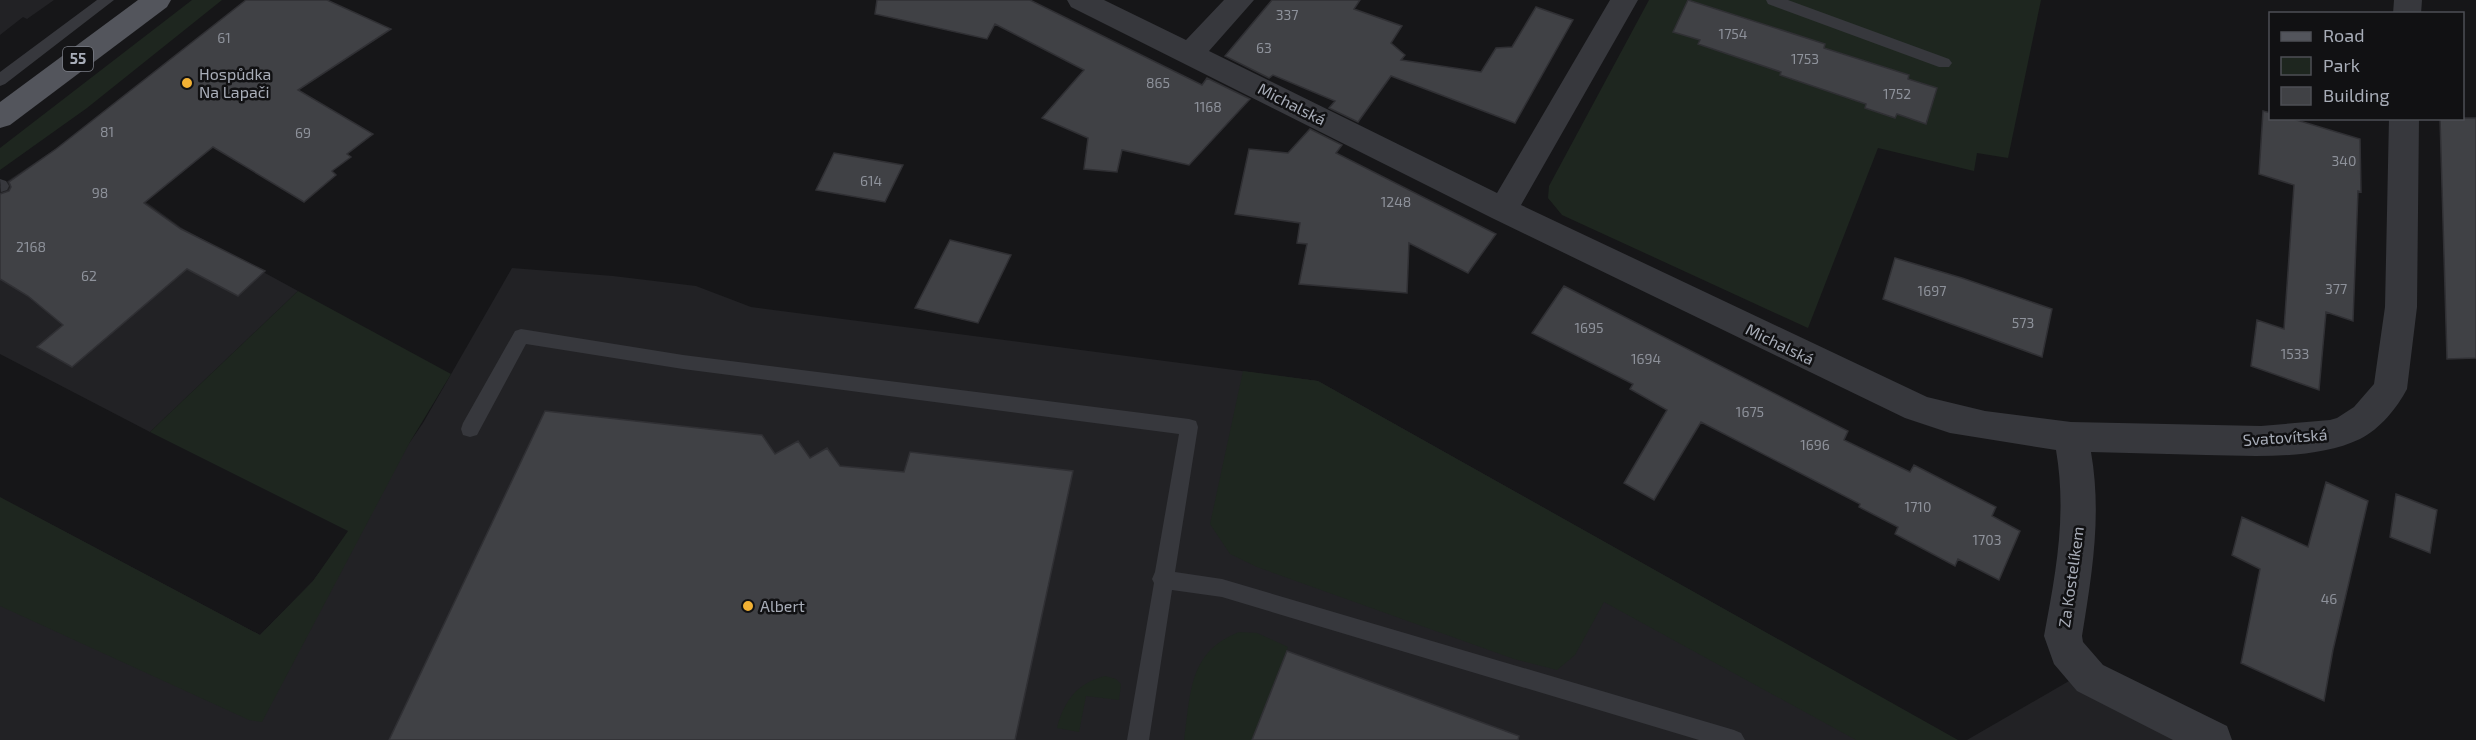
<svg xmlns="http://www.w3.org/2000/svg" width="2476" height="740" viewBox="0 0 2476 740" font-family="'Exo 2',sans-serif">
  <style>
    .built { fill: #222225 }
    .green { fill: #1e261f }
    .building { fill: #404145; stroke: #303034; stroke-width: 1.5 }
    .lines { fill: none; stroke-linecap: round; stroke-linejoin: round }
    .service { fill: #37383d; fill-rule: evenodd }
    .minor { fill: #37383d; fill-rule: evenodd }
    .primary { fill: #53555c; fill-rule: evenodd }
    .poi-dot { fill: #f2b134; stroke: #111113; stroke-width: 2 }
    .labels { text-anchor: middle; stroke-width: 5; stroke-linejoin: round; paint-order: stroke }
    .number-label { font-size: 14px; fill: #8e929b }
    .shield { fill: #111113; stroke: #7b7e86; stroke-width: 1.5 }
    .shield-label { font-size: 15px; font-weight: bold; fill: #a8adb8 }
    .poi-label { font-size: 16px; fill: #a8adb8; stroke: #111113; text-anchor: start }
    .street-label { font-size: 16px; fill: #a8adb8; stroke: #111113 }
  </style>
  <rect width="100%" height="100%" fill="#161618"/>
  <path class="built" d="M0 0H54L27 19 23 17 0 35Z
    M58 147 149 204 182 228 298 291 150 432 0 354V186Z
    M512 268 613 276 696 286 751 307 1318 381 1957 740H0V532L22 509 260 635 313 581 340 544 423 423Z
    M2069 681 2184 740H1967Z"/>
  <path class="green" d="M192 0H222L87 108 0 170V148Z
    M1649 0H2041L2008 158 1977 153 1974 171 1878 148 1808 328 1562 215 1548 198 1549 186Z
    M298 291 451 374 410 442 262 722 249 720 0 606V497L260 635 313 581 348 531 150 432Z
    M1243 371 1318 381 1958 740H1856L1604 602 1575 655 1557 670 1514 659 1257 567 1230 554 1210 524Z
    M1239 632 1257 633 1288 647 1252 740H1184C1191 693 1188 652 1239 632Z
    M1105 676 1116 679 1121 684 1119 700 1086 696 1079 732 1057 728C1064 701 1077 683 1105 676Z"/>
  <path class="building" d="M246 0H327L391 29 298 90 373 134 347 154 351 157 332 171 336 175 304 202 213 147 144 203 181 229 265 271 238 296 187 269 72 367 37 347 63 325 28 296 0 279V194L9 191 11 187 9 182 56 149Z
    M877 0H1030L1202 85 1207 78 1250 99 1189 165 1122 150 1117 172 1084 169 1088 138 1042 118 1084 70 995 24 987 39 875 14Z
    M1272 0H1360L1354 9 1402 26 1391 43 1405 55 1401 60 1481 72 1496 48 1512 47 1536 7 1573 20 1515 123 1391 76 1358 122 1329 108 1335 101 1273 75 1269 78 1225 56Z
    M1688 0 1825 44 1824 48 1909 75 1908 79 1937 88 1926 124 1897 114 1895 118 1865 108 1866 104 1780 75 1781 72 1698 44 1700 40 1673 32Z
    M2263 111 2271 113V118H2290L2360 139 2361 192 2358 191 2353 321 2326 312 2319 390 2251 366 2257 320 2284 329 2294 185 2259 174Z
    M2440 118H2476V358L2447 359Z
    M1310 129 1342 145 1336 153 1496 234 1468 273 1409 243 1407 293 1299 284 1307 244 1297 243 1300 223 1235 214 1249 149 1288 153Z
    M834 153 903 165 885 202 816 190Z
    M950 240 1011 255 978 323 915 308Z
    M1895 258 1962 278 2052 309 2042 357 1883 299Z
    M1564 286 1848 431 1844 440 1910 472 1914 465 1996 507 1992 516 2020 531 1999 580 1958 559 1955 566 1895 534 1898 527 1859 507 1860 504 1701 422 1654 500 1624 483 1667 410 1630 389 1633 384 1532 333Z
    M545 411 762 435 775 454 798 441 810 458 827 448 840 466 904 472 910 452 1073 471 1015 740H389Z
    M2326 482 2368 501 2333 650 2324 701 2241 663 2260 569 2232 555 2242 517 2308 547Z
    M2396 494 2437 510 2430 553 2390 537Z
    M1287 651 1519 736 1518 740H1252Z"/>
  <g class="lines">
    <path class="service" d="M97 0H114L5 84 0 86V72Z
      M1766 0H1788L1949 59 1952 63 1949 67H1939L1768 4Z
      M0 179 6 181 9 186 7 190 1 192Z
      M521 329 683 355 1189 419 1196 421 1198 427 1175 572 1222 579 1734 730 1741 733 1745 740H1699L1222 597 1172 590 1149 740H1127L1154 583 1152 579 1155 572 1179 434 683 369 526 344 477 435 470 437 463 435 461 429 463 423 515 331Z"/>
    <path class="minor" d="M1067 0H1104L1186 40 1224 0H1254L1209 51 1497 193 1610 0H1638L1521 205 1927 397 1985 411 2071 422 2261 426 2330 420 2337 418 2354 407 2374 384 2385 307 2389 118H2419L2417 307 2407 389C2397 408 2380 429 2360 439 2316 460 2254 456 2206 455 2168 454 2129 453 2091 452 2102 515 2092 574 2082 636L2083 642 2103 665 2227 726 2232 740H2173L2077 691 2054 664 2044 636C2056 572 2067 515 2056 450L1950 433 1905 418 1492 218 1071 7Z
      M2394 0H2422L2421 14H2393Z"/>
    <path class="primary" d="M138 0H171L167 7 10 125 0 128V102Z"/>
  </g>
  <g class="poi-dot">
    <circle cx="187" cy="83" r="6"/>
    <circle cx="748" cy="606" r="6"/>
  </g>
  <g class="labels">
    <g class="number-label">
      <text x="1287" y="20">337</text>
      <text x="1733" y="39">1754</text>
      <text x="224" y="43">61</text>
      <text x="1264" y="53">63</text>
      <text x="1805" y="64">1753</text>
      <text x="1158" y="88">865</text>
      <text x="1897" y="99">1752</text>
      <text x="1208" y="112">1168</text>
      <text x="107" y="137">81</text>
      <text x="303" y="138">69</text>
      <text x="2344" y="166">340</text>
      <text x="871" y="186">614</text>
      <text x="100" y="198">98</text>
      <text x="1396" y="207">1248</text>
      <text x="31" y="252">2168</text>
      <text x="89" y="281">62</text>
      <text x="2336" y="294">377</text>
      <text x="1932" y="296">1697</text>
      <text x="2023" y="328">573</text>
      <text x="1589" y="333">1695</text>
      <text x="2295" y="359">1533</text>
      <text x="1646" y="364">1694</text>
      <text x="1750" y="417">1675</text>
      <text x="1815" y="450">1696</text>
      <text x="1918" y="512">1710</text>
      <text x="1987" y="545">1703</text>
      <text x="2329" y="604">46</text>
    </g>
    <rect class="shield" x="63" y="47" width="30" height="24" rx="4.5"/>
    <g class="shield-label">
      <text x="78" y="64">55</text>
    </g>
    <g class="poi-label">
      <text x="199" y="80">Hospůdka<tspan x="199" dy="18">Na Lapači</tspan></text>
      <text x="760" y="612">Albert</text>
    </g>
    <g class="street-label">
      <text transform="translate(1292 104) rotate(27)" y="6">Michalská</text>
      <text transform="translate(1780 344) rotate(26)" y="6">Michalská</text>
      <text transform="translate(2285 437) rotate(-4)" y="6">Svatovítská</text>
      <text transform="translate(2071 577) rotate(-82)" y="6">Za Kostelíkem</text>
    </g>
  </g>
  <rect x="2269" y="12" width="195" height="108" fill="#111113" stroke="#4d4f55" stroke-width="1.5"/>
  <rect x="2281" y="32" width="30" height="9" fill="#53555c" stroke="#4d4f55" stroke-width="1.5"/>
  <text x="2323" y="42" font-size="18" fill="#a8adb8">Road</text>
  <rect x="2281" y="57" width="30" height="18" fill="#1e261f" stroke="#4d4f55" stroke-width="1.5"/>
  <text x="2323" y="72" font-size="18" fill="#a8adb8">Park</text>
  <rect x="2281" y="87" width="30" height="18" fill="#404145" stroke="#4d4f55" stroke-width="1.5"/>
  <text x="2323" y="102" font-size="18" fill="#a8adb8">Building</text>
</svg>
